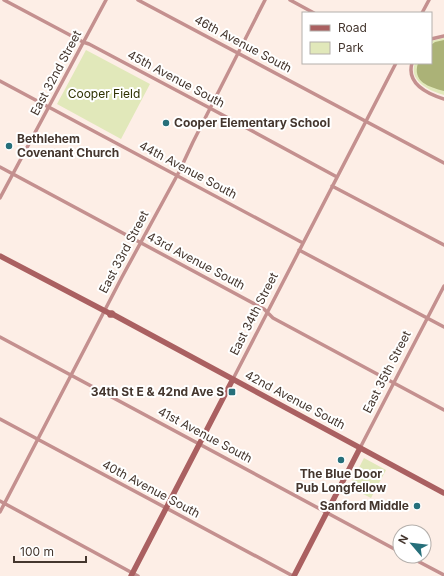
<svg xmlns="http://www.w3.org/2000/svg" width="444" height="576" viewBox="0 0 444 576" font-family="Inter,sans-serif">
  <style>
    .green { fill: #e1e8ba }
    .forest { fill: #abb277 }
    .lines { fill: none; stroke-linecap: round; stroke-linejoin: round }
    .street { stroke: #c4908f; stroke-width: 3.5 }
    .secondary { stroke: #aa6061; stroke-width: 5.5 }
    .poi-dot { fill: #266f7a; stroke: #fff; stroke-width: 1.5 }
    .labels { text-anchor: middle; stroke-width: 4; stroke-linejoin: round; paint-order: stroke }
    .street-label { font-size: 12px; fill: #44362e; stroke: #fff }
    .park-label { font-size: 12px; fill: #2e3101; stroke: #fff }
    .poi-label { font-size: 12px; font-weight: bold; fill: #44362e; stroke: #fff; text-anchor: start }
  </style>
  <rect width="100%" height="100%" fill="#fdeee6"/>
  <path class="green" d="M444 38V95C430 91 408 81 415 63H431V41Z
    M86 50 150 84 121 139 57 104Z
    M364 458 386 470 371 498 357 491 358 489 350 485Z"/>
  <path class="forest" d="M444 40V91C429 87 412 82 418 63H431V45L435 42Z"/>
  <g class="lines">
    <path class="street" d="M4 0 83 42 89 44 206 106 337 177
      M138 0 444 163
      M290 0 314 13
      M422 13 429 0
      M431 39 444 36
      M412 63C406 84 428 94 444 99
      M0 81 303 243
      M0 167 264 309 273 318 444 410
      M332 186 444 245
      M0 198 106 0
      M299 250 444 327
      M0 337 400 552
      M233 379 396 63
      M0 419 293 576
      M360 448 444 286
      M0 501 138 576
      M0 512 122 277 179 172 193 142 265 0
      M408 556 444 575"/>
    <path class="secondary" d="M0 256 105 311 109 313 110 315H114L112 313H109
      M114 315 444 493
      M131 576 233 379
      M294 576 360 448"/>
  </g>
  <g class="poi-dot">
    <circle cx="166" cy="123" r="4"/>
    <circle cx="9" cy="146" r="4"/>
    <rect x="228" y="388" width="8" height="8" rx="2"/>
    <circle cx="341" cy="460" r="4"/>
    <circle cx="417" cy="506" r="4"/>
  </g>
  <g class="labels">
    <g class="street-label">
      <text transform="translate(243 44) rotate(28)" y="4">46th Avenue South</text>
      <text transform="translate(56 73) rotate(-62)" y="4">East 32nd Street</text>
      <text transform="translate(176 79) rotate(28)" y="4">45th Avenue South</text>
      <text transform="translate(188 170) rotate(28)" y="4">44th Avenue South</text>
      <text transform="translate(124 252) rotate(-62)" y="4">East 33rd Street</text>
      <text transform="translate(196 261) rotate(28)" y="4">43rd Avenue South</text>
      <text transform="translate(254 314) rotate(-63)" y="4">East 34th Street</text>
      <text transform="translate(387 372) rotate(-63)" y="4">East 35th Street</text>
      <text transform="translate(295 400) rotate(28)" y="4">42nd Avenue South</text>
      <text transform="translate(205 435) rotate(28)" y="4">41st Avenue South</text>
      <text transform="translate(151 489) rotate(28)" y="4">40th Avenue South</text>
    </g>
    <g class="park-label">
      <text x="104" y="98">Cooper Field</text>
    </g>
    <g class="poi-label">
      <text x="174" y="127">Cooper Elementary School</text>
      <text x="17" y="143">Bethlehem<tspan x="17" dy="14">Covenant Church</tspan></text>
      <text x="224" y="396" text-anchor="end">34th St E &amp; 42nd Ave S</text>
      <text x="341" y="478" text-anchor="middle">The Blue Door<tspan x="341" dy="14">Pub Longfellow</tspan></text>
      <text x="409" y="510" text-anchor="end">Sanford Middle</text>
    </g>
  </g>
  <rect x="302" y="12" width="130" height="52" fill="#ffffff" stroke="#b4afab"/>
  <rect x="310" y="25" width="20" height="6" fill="#aa6061" stroke="#b4afab"/>
  <text x="338" y="32" font-size="12" fill="#44362e">Road</text>
  <rect x="310" y="42" width="20" height="12" fill="#e1e8ba" stroke="#b4afab"/>
  <text x="338" y="52" font-size="12" fill="#44362e">Park</text>
  <g transform="translate(412 544) rotate(298)"><circle r="19" fill="#ffffff" stroke="#b4afab"/>
  <path d="M0-3L7 15L0 10L-7 15Z" fill="#266f7a"/>
  <text y="-6" font-size="11" font-weight="bold" text-anchor="middle" fill="#44362e">N</text>
  </g>
  <path d="M14 556v6h72v-6" fill="none" stroke="#44362e" stroke-width="2"/>
  <text x="20" y="556" font-size="12" fill="#44362e" stroke="#ffffff" stroke-width="3" paint-order="stroke">100 m</text>
</svg>
